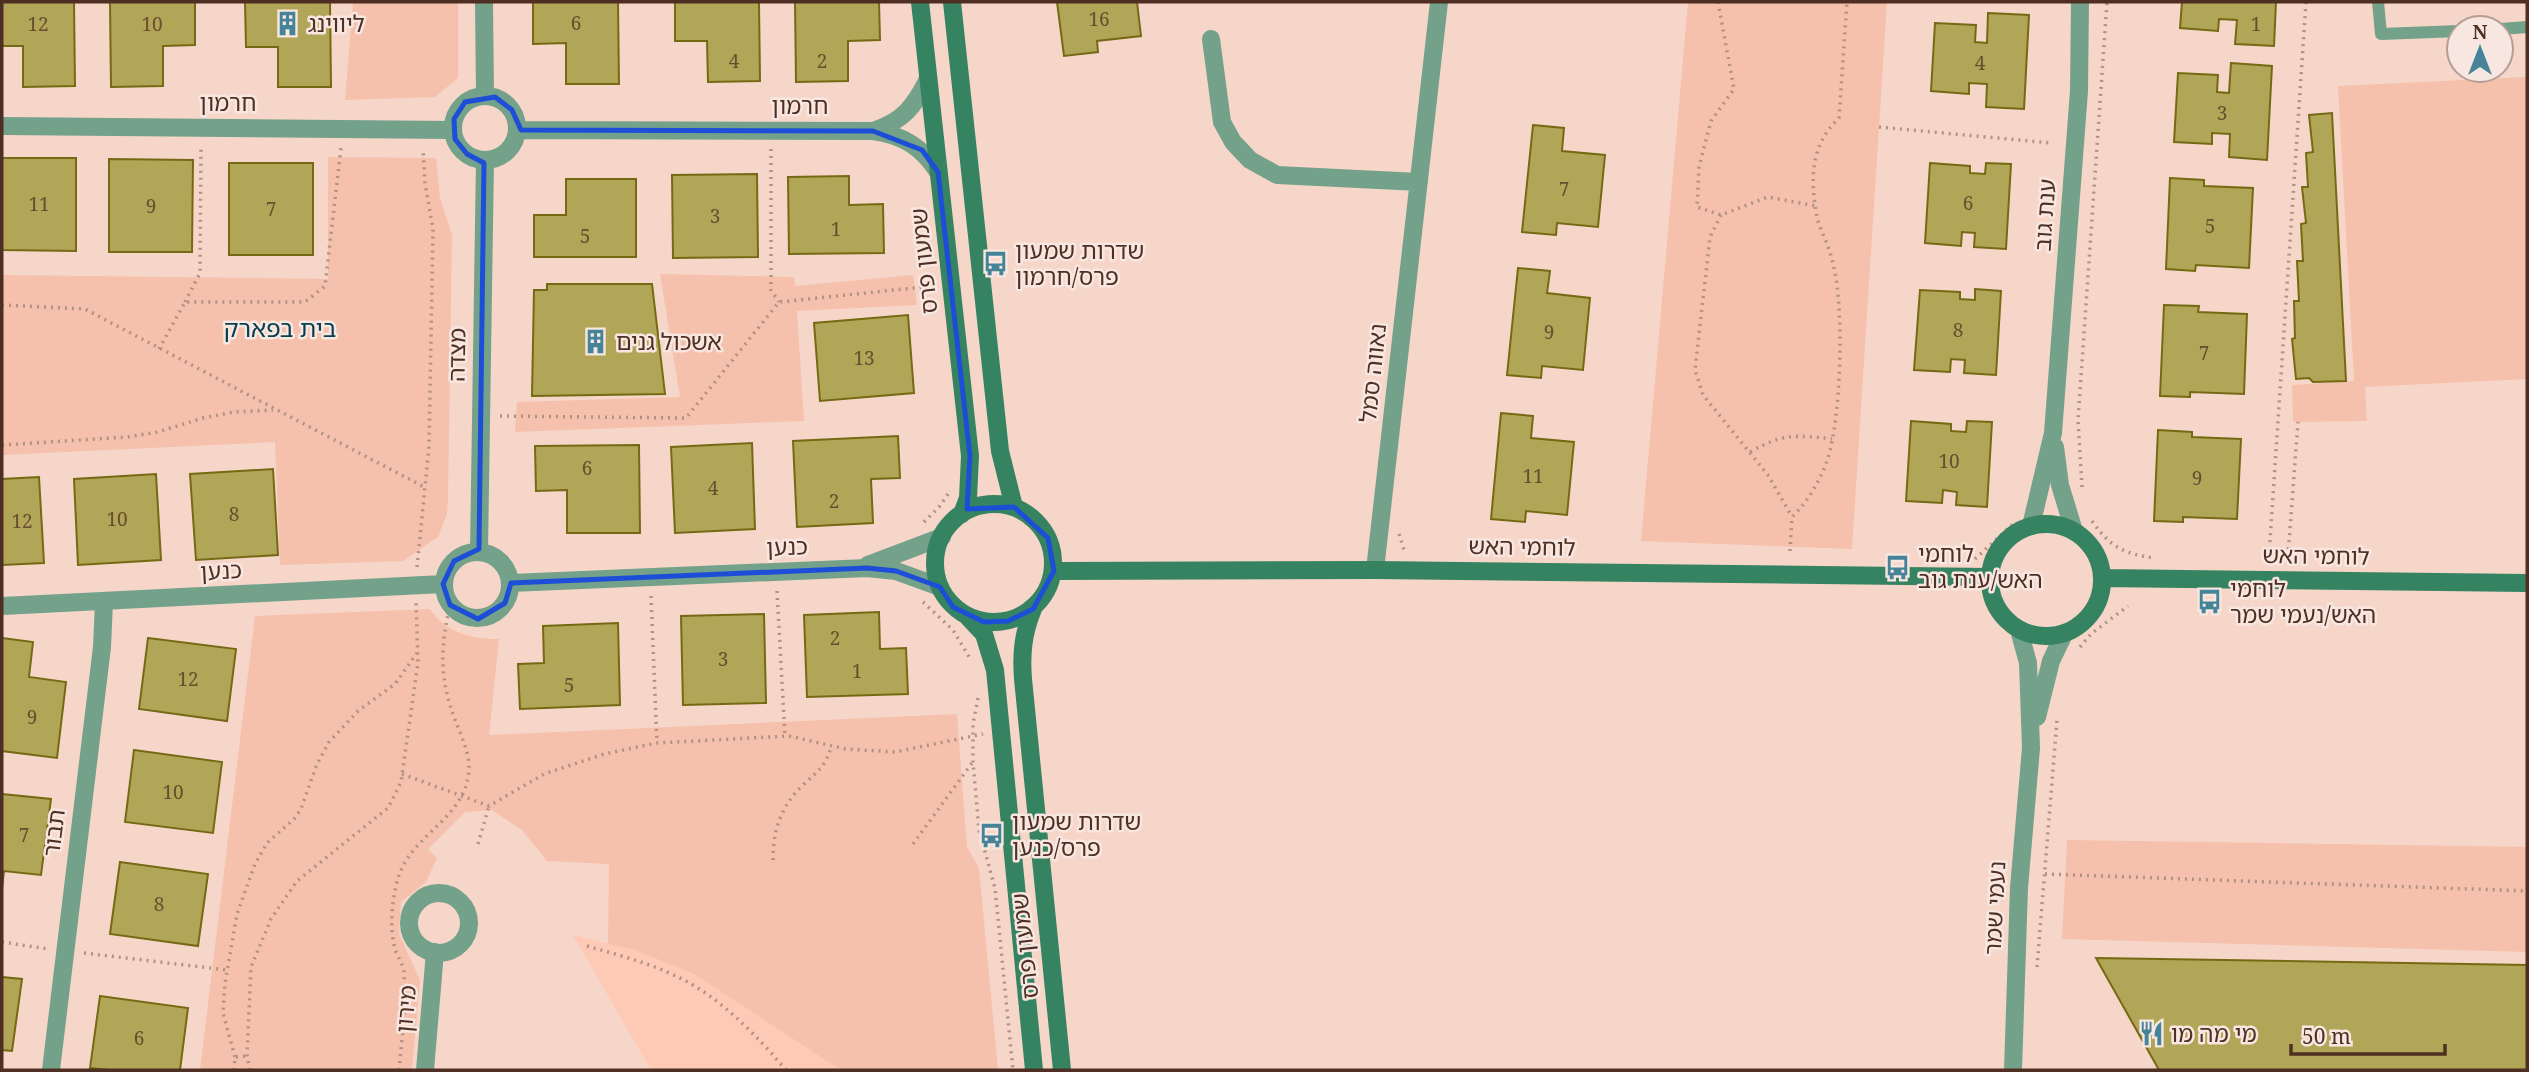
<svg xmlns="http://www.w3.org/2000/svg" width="2529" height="1072" viewBox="0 0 2529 1072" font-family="'Noto Serif','Noto Sans Hebrew',serif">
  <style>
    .built { fill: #fec9b5 }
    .green { fill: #f5c0ac }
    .building { fill: #b1a657; stroke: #756a13; stroke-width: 2 }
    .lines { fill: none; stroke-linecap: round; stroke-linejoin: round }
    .path { stroke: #b29185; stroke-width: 3.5; stroke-dasharray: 2 5; stroke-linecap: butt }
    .lane { stroke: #73a189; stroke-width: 12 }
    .street { stroke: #73a189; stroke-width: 18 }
    .secondary { stroke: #368361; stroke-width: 18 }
    .marked { fill: none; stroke: #1d4ed8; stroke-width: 5; stroke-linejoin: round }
    .labels { text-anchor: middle; stroke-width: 5; stroke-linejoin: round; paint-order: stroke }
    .number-label { font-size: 19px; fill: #684d30 }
    .poi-label { font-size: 23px; fill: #4f2f23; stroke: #f8e7e1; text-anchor: start }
    .street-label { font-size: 23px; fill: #4f2f23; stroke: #f8e7e1 }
    .neighbourhood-label { font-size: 24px; fill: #084050; stroke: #f8e7e1 }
  </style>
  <rect width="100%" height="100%" fill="#f7d6ca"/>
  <path class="built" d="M573 935 635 950 694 974 841 1070H651Z"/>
  <path class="green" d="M353 2H458V78L435 97 345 100Z
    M1688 2H1887L1852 549 1641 541Z
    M2527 77V379L2365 387 2367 421 2293 422 2292 385 2354 381 2338 86Z
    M328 157 436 158 440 198 452 235 448 499 447 514 438 537 403 561 280 565 275 442 2 455V275L328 279Z
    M660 274 794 277 795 286 913 275 917 305 797 311 804 421 515 432 517 402 680 397Z
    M430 609C446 633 471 639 499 639L489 735 957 714 967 847 979 868 998 1070H841L694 974 635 950 608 944 609 864 547 861 522 830 492 810 465 812 428 849 437 858 426 882 401 902 399 934 420 980 412 1070H200L255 616Z
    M2067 840 2527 847V952L2062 939Z"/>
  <path class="building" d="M2 2H74L75 86 23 87V46H2Z
    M110 2H195V45L163 46V86L111 87Z
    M245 2H330L331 87H278V47H246Z
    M533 2H618L619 84H566V43L533 44Z
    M675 2H759L760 81 708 82 707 41H675Z
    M795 2H879L880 40 848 41V81L796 82Z
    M1057 2H1137L1141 36 1097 41 1098 52 1064 56Z
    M2182 2H2276L2274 46 2235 44 2237 20 2219 19 2218 31 2180 28Z
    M1988 13 2029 15 2024 109 1986 107 1987 84 1969 83V94L1931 91 1935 23 1976 25 1975 42 1987 43Z
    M2231 63 2272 66 2267 160 2229 157 2230 134 2212 133V144L2174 142 2178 73 2218 75 2217 92 2229 93Z
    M2332 113 2346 381 2313 382 2309 378 2296 379 2292 339 2295 338 2294 301H2299L2297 261H2303L2301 224 2306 223 2302 187H2308L2306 153 2313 152 2309 115Z
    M1533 125 1564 128 1562 151 1605 155 1598 227 1557 223 1556 235 1522 232Z
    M2 158H76V251L2 250Z
    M109 159 193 160 192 252H109Z
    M229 163H313V255H229Z
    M1930 163 1970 166V173L1985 174 1986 163 2011 164 2006 249 1974 247 1975 233 1962 232 1961 246 1925 243Z
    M757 174 758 257 673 258 672 175Z
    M849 176V205L883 204 884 253 789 254 788 177Z
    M2170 178 2204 180V186L2253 188 2249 268 2196 265 2195 271 2166 269Z
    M566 179H636V257H534V215H566Z
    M1518 268 1550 271 1547 293 1590 298 1583 370 1542 366 1541 378 1507 375Z
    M547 284H652L665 394 532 396 534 290H547Z
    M1975 289 2001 291 1996 375 1964 373 1965 360 1951 359 1950 372 1914 370 1920 290 1960 292V299L1975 300Z
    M2164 305 2199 306 2198 312 2247 314 2244 394 2190 392V397L2160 396Z
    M908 315 914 393 820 401 814 323Z
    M1501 413 1533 416 1531 438 1574 442 1567 515 1526 511 1525 522 1491 519Z
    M1911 421 1951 424V431L1966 432 1967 421 1992 422 1987 507 1956 505 1957 492 1943 490 1942 503 1906 501Z
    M2158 430 2192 432V437L2241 439 2237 519 2183 517V522L2154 521Z
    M898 436 900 478 871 479 873 523 797 527 793 441Z
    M752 443 755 529 675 533 671 447Z
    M639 445 640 533H567V490L536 491 535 446Z
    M273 469 278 555 196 560 190 474Z
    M156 474 161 560 78 565 74 479Z
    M39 477 44 563 2 565V479Z
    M879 612 880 649 906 648 908 694 807 697 804 615Z
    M764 614 766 703 683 705 681 616Z
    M618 623 620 705 520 709 518 664 544 663 543 626Z
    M2 638 33 642 29 677 66 682 57 758 2 751Z
    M148 638 236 649 227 721 139 709Z
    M134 750 222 762 213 833 125 822Z
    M2 794 51 799 41 875 4 871 2 889Z
    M120 862 208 874 198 946 110 934Z
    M2096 958 2527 965V1070H2159Z
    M2 977 22 979 12 1051 2 1050Z
    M100 996 188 1008 180 1070H109L90 1068Z"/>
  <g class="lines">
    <path class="path" d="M1718 2 1734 89 1711 121 1699 167 1697 207 1721 215 1768 197 1816 206
      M1879 127 2051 143
      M771 149V290L779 302
      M1721 215 1710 237 1695 370 1703 395 1768 475 1792 517
      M185 302 200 273 201 147
      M2 305 85 309 424 487
      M159 349 185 302H305L325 286 341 148
      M500 416 686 418 779 302 933 286
      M2 445 127 437 158 432 203 418 234 412 273 410
      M1750 452C1784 433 1795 435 1832 439
      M2082 487 2078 420 2107 2
      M2092 521C2110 547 2124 554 2155 558
      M924 522 939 507 948 494
      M1399 534 1405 553
      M1790 551 1792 517C1809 500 1820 481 1828 458 1841 415 1843 322 1836 278 1834 267 1832 257 1828 247 1825 237 1819 227 1817 217 1810 179 1810 146 1839 118L1847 2
      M2269 556 2306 2
      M2288 556 2298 422
      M1975 559 2013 524
      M417 567 429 447 433 229 425 183 423 149
      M777 591 785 736
      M651 596 657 743
      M923 602 953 630 971 660
      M2080 647 2091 634 2128 606
      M978 698 973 724V762L979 830 995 888 1013 1070
      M402 774 489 806 544 774 604 754 657 743 789 736 846 749 895 752 983 734
      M478 844 489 806
      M913 844 972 763
      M773 860C773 830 781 806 803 785 817 772 827 765 831 746
      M2045 874 2527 891
      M2 942 48 949
      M587 946C618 955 650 963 680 978 721 998 757 1036 786 1070
      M84 953 227 970
      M2037 967 2057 720
      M235 1057 223 1013 225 983 237 914 255 864 267 843 294 819 301 809 317 764 329 742 358 711 395 684 417 653
      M234 1070 235 1057 247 1056
      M250 1070 247 1056 251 967 271 919 297 881 388 808 401 782 418 663 416 602
      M399 1070C402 1038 406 1006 404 974 404 965 398 958 395 949 389 926 392 898 399 875 414 832 469 817 469 766 469 749 455 723 450 705 439 669 442 641 450 605"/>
    <path class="lane" d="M2378 2 2381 34 2459 31
      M2501 29 2527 27"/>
    <path class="street" d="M484 2 485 95
      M1211 39 1222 122 1233 142 1250 160 1277 175 1419 182
      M453 128a32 32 0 1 1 64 0a32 32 0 1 1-64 0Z
      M2 126 453 130
      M517 130 873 131C903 135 922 147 938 172
      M873 131C903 121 914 107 928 79
      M2055 447 2060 485 2074 531
      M2031 526 2053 433 2079 91 2080 2
      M479 551 485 160
      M444 585a33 33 0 1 1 66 0a33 33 0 1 1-66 0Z
      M868 565 942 537
      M1375 570 1439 2
      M511 583 867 568 896 571 940 587
      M2 606 443 584
      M2037 717 2051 661 2064 634
      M409 923a30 30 0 1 1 60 0a30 30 0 1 1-60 0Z
      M51 1070 102 647 104 602
      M425 1070 435 952
      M2013 1070 2019 888 2031 748 2028 663 2019 630"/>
    <path class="secondary" d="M920 2 970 456 968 498 962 514
      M952 2 1000 451 1014 507
      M935 563a59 59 0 1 1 118 0a59 59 0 1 1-118 0Z
      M1990 580a56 56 0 1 1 112 0a56 56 0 1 1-112 0Z
      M1054 571 1375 570 1989 577
      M2103 578 2527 583
      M1033 609C1023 633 1021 654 1023 679L1062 1070
      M968 617 984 634 995 670 1034 1070"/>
  </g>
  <path class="marked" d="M495 97 512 110 521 130 873 131 922 150 938 172 970 456 967 509 1014 507 1048 538 1054 571 1033 609 1008 621 984 622 953 607 940 587 896 571 867 568 511 583 505 603 478 619 450 605 443 584 454 561 479 549 484 163 467 154 455 139 454 119 465 102Z"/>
  <defs>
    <symbol id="building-bare" viewBox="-9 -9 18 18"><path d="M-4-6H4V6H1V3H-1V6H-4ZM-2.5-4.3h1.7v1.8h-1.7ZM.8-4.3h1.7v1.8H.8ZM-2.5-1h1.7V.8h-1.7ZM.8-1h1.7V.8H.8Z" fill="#448398" stroke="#f8e7e1" stroke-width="2.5" paint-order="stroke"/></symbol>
    <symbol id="bus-bare" viewBox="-9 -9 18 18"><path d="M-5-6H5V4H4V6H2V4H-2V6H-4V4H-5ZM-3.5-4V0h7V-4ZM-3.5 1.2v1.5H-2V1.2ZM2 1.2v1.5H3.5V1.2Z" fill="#448398" stroke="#f8e7e1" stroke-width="2.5" paint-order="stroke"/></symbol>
    <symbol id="restaurant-bare" viewBox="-9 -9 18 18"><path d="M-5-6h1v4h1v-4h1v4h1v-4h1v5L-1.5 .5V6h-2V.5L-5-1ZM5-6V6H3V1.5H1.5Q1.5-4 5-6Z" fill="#448398" stroke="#f8e7e1" stroke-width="2.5" paint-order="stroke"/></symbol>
  </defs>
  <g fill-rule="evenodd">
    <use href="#building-bare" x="270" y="6" width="35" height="35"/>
    <use href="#bus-bare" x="978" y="246" width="35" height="35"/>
    <use href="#building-bare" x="578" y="324" width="35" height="35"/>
    <use href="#bus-bare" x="1880" y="550" width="35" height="35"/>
    <use href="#bus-bare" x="2192" y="584" width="35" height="35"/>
    <use href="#bus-bare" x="974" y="818" width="35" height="35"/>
    <use href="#restaurant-bare" x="2134" y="1016" width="35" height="35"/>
  </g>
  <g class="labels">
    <g class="number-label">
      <text x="1099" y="26">16</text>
      <text x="576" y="30">6</text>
      <text x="38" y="31">12</text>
      <text x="152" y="31">10</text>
      <text x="2256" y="31">1</text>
      <text x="734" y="68">4</text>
      <text x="822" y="68">2</text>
      <text x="1980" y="70">4</text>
      <text x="2222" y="120">3</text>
      <text x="1564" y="196">7</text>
      <text x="1968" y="210">6</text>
      <text x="39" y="211">11</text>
      <text x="151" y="213">9</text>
      <text x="271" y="216">7</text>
      <text x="715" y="223">3</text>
      <text x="2210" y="233">5</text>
      <text x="836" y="236">1</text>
      <text x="585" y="243">5</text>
      <text x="1958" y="337">8</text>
      <text x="1549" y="339">9</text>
      <text x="2204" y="360">7</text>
      <text x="864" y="365">13</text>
      <text x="1949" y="468">10</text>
      <text x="587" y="475">6</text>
      <text x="1533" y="483">11</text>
      <text x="2197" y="485">9</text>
      <text x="713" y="495">4</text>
      <text x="834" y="508">2</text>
      <text x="234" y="521">8</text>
      <text x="117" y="526">10</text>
      <text x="22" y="528">12</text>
      <text x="835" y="645">2</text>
      <text x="723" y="666">3</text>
      <text x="857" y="678">1</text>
      <text x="188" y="686">12</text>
      <text x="569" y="692">5</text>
      <text x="32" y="724">9</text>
      <text x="173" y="799">10</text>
      <text x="24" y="842">7</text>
      <text x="159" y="911">8</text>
      <text x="139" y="1045">6</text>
    </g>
    <g class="poi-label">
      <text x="308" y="32">ליווינג</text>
      <text x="1015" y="259">שדרות שמעון<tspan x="1015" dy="26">פרס/חרמון</tspan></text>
      <text x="616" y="350">אשכול גנים</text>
      <text x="1918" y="562">לוחמי<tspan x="1918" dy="26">האש/ענת גוב</tspan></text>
      <text x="2230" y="597">לוחמי<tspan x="2230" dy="26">האש/נעמי שמר</tspan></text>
      <text x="1012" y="830">שדרות שמעון<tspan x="1012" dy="26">פרס/כנען</tspan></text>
      <text x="2171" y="1042">מי מה מו</text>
    </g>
    <g class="street-label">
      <text x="228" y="111">חרמון</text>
      <text x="800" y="114">חרמון</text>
      <text transform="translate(2045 215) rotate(-86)" y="8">ענת גוב</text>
      <text transform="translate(924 261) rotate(-96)" y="8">שמעון פרס</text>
      <text transform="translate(457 355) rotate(-89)" y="8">מצדה</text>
      <text transform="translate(1373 373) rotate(-84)" y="8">נאווה סמל</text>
      <text transform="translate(787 547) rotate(-2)" y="8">כנען</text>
      <text transform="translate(1522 547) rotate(1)" y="8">לוחמי האש</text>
      <text transform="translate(2316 556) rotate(1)" y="8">לוחמי האש</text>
      <text transform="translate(221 571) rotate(-3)" y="8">כנען</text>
      <text transform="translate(54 833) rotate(-83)" y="8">תבור</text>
      <text transform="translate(1995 908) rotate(-87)" y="8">נעמי שמר</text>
      <text transform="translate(1025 946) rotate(-96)" y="8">שמעון פרס</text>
      <text transform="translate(406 1009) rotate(-85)" y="8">מירון</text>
    </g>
    <g class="neighbourhood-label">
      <text x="280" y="337">בית בפארק</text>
    </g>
  </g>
  <rect width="2529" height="1072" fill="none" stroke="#4f2f23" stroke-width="7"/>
  <g transform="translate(2480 49)"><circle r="33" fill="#f8e7e1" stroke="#b49d95" stroke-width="2"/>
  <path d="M0-5L12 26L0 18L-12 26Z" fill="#448398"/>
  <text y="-10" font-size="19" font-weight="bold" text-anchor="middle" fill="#4f2f23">N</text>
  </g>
  <path d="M2291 1044v10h154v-10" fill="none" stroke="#4f2f23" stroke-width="3.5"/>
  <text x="2302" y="1044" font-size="21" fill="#4f2f23" stroke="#f8e7e1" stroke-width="5" paint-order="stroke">50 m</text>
</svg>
